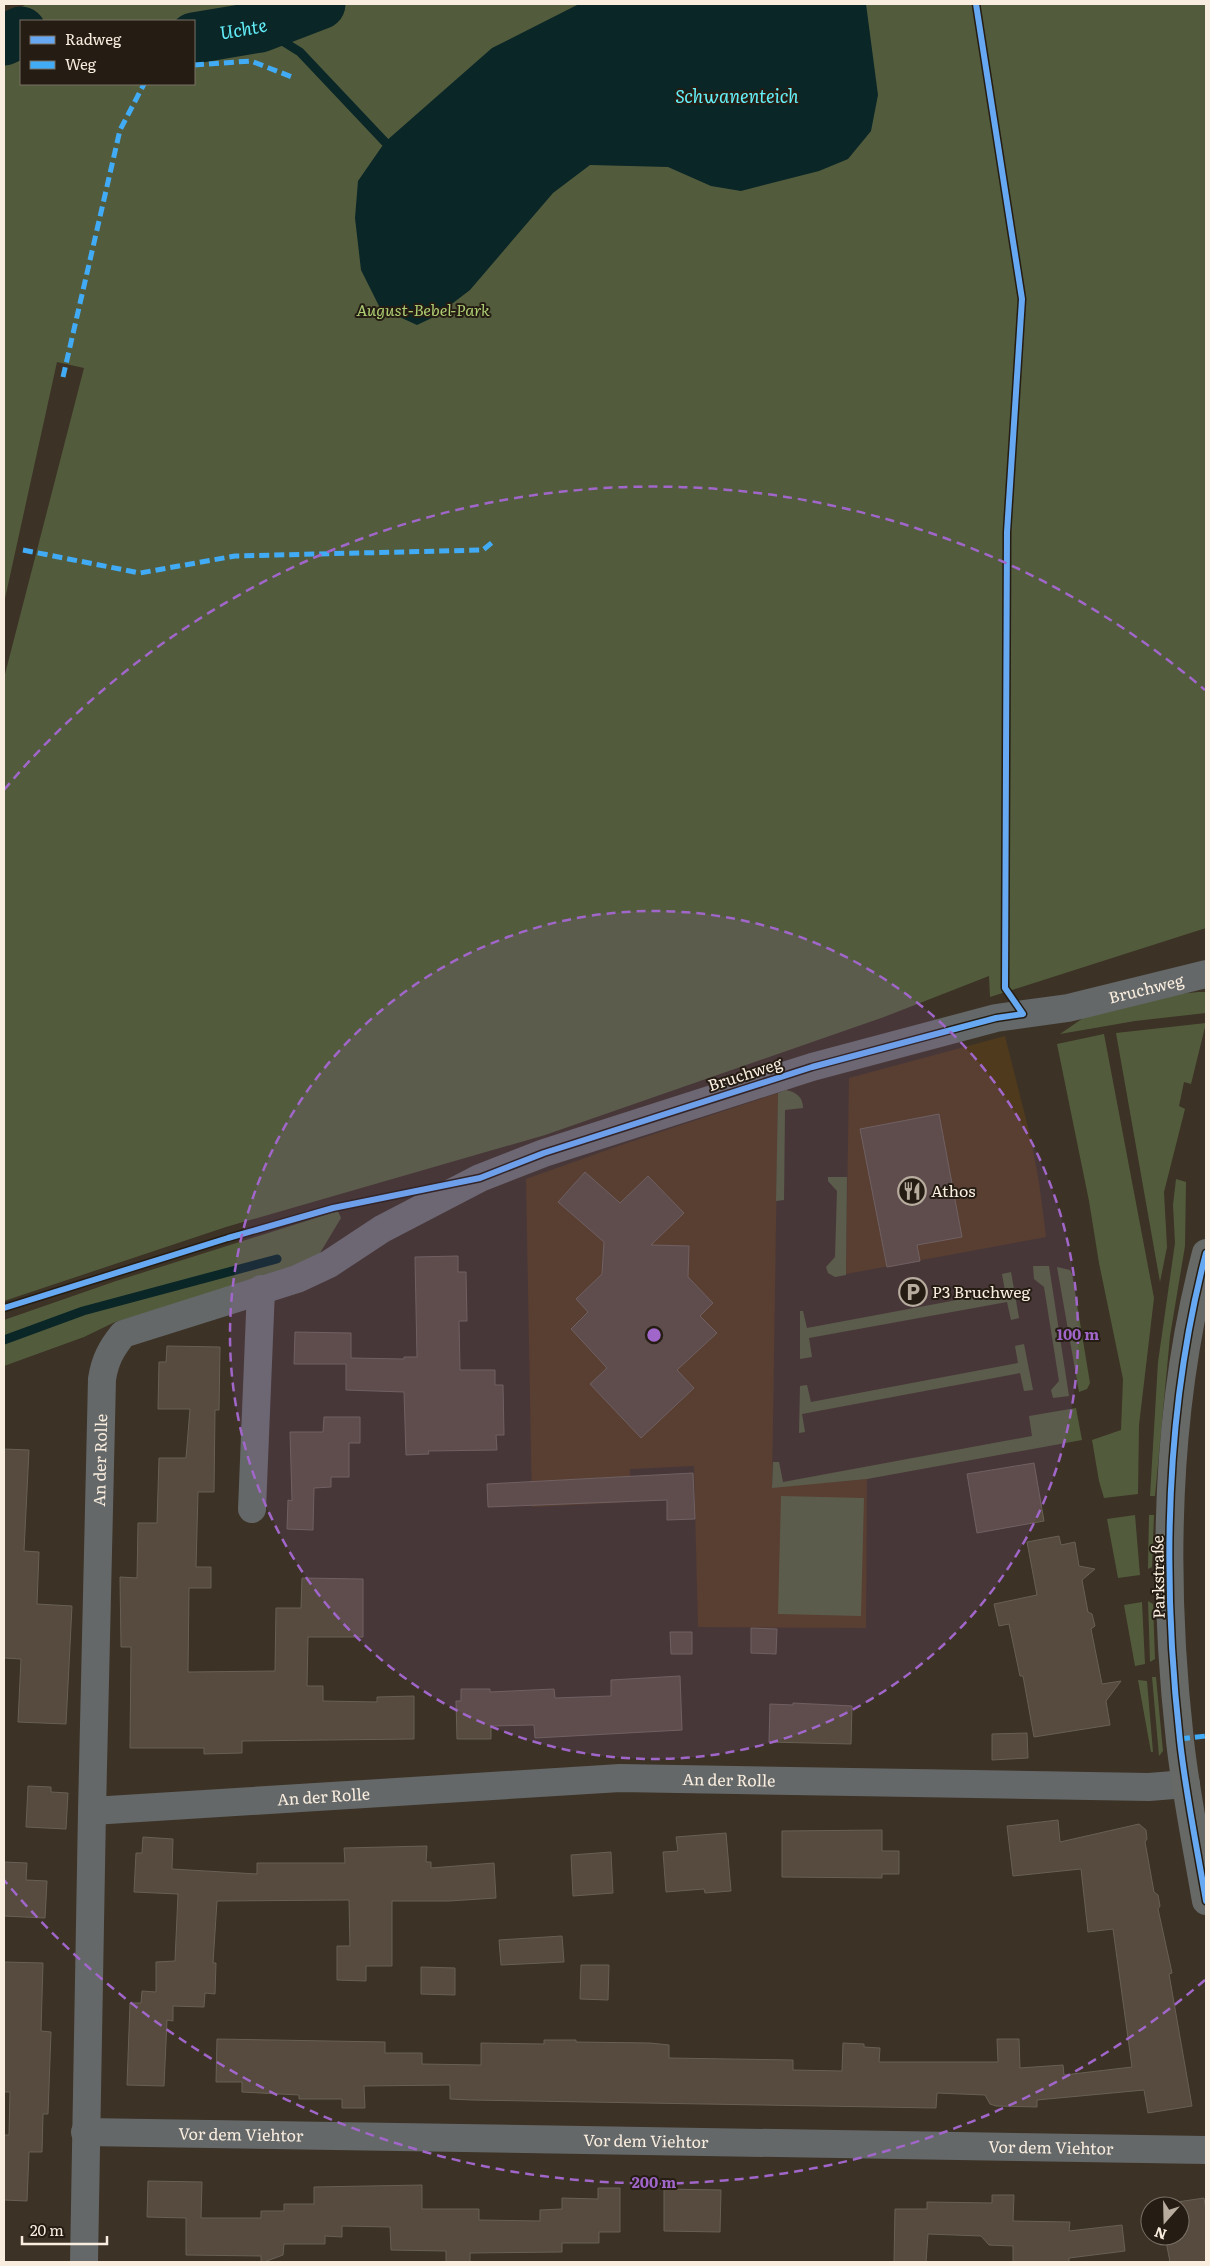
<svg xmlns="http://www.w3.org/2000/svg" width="1210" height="2266" viewBox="0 0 1210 2266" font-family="Literata,serif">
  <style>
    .built { fill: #4f3a1e }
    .green { fill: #525c3c; fill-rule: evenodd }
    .water { fill: #0a2627 }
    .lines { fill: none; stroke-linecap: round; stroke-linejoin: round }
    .stream { stroke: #0a2627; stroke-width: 9 }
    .river { stroke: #0a2627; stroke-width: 51 }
    .building { fill: #564b3e; stroke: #696055 }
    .street { stroke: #656868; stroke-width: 28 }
    .secondary { stroke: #676967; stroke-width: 28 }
    .quiet { stroke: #42abf6; stroke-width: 5; stroke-dasharray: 10 5; stroke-linecap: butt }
    .cycleway-casing { stroke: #251d13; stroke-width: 9 }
    .cycleway { stroke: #66a8f1; stroke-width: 6 }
    .ring { fill: none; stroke: #a166c9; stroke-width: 2.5; stroke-dasharray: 9 6 }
    .labels { text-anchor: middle; stroke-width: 4; stroke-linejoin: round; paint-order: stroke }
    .park-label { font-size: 16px; font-style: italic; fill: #adcd73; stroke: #251d13 }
    .street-label { font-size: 16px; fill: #f9eddf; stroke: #251d13 }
    .poi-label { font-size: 16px; fill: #f9eddf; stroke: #251d13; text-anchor: start }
    .water-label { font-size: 18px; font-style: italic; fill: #63f0fa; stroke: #251d13 }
    .centre { fill: #a166c9; stroke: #251d13; stroke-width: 2.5 }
    .ring-label { font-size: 15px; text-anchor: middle; font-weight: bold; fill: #a166c9; stroke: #251d13; stroke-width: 4; stroke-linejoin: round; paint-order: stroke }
  </style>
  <rect width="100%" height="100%" fill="#3c3226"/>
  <path class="built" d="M1005 1036 1030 1135 1039 1182 1046 1237 846 1274 849 1078Z
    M778 1093 772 1487 867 1479 866 1628 698 1627 694 1466 630 1469 631 1502 532 1507 526 1179 624 1144Z"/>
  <path class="green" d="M27 4H1206V928L990 997 989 976 884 1017 545 1135 226 1227 4 1301V678L84 368 57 362 4 603V16ZM21 21H194V84H21Z
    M1199 992H1206V1013L1135 1021 1060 1034 1086 1016 1168 995Z
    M1206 1023 1191 1084 1184 1082 1179 1106 1185 1109 1164 1192 1167 1247 1160 1282 1116 1033Z
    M1104 1034 1154 1298 1139 1425 1138 1494 1104 1498 1099 1481 1092 1440 1121 1430 1123 1379 1099 1263 1089 1201 1057 1044Z
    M786 1090C796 1092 803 1097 803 1108L785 1110 784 1200 776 1201 778 1093Z
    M828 1177H847L846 1275 835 1277 828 1273 826 1267 835 1257 837 1191 828 1181Z
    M1176 1179 1186 1182 1185 1246 1170 1336 1155 1496H1150L1158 1362 1175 1243 1173 1205Z
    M338 1211 341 1218 314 1263 115 1322 84 1337 4 1366V1320L116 1281Z
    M1033 1266H1049L1069 1396 1053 1398 1051 1390 1059 1381 1044 1287 1034 1279Z
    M1057 1267 1070 1270 1072 1274 1090 1383 1087 1389 1079 1392Z
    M1011 1272 1019 1318 1011 1320 1007 1302 809 1338 812 1357 800 1359V1311H803L807 1328 1005 1291 1002 1274Z
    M1024 1344 1033 1390 1024 1391 1020 1373 802 1414 805 1432 799 1433 800 1386 807 1385 811 1402 1018 1363 1015 1346Z
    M1076 1408 1082 1440 867 1479 772 1488 773 1462H779L783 1482 1032 1436 1029 1416Z
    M781 1496 864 1498 861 1616 778 1614Z
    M1135 1515 1140 1575 1118 1578 1107 1519Z
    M1149 1515H1154L1152 1567 1148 1569Z
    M1148 1601 1153 1604 1155 1659 1150 1662Z
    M1142 1602 1145 1664 1135 1666 1124 1605Z
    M1152 1677H1156L1163 1751 1159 1756Z
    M1138 1680 1147 1681 1153 1752H1151Z"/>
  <path class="water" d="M579 4H866L878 95 871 131 848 159 819 171 741 191 711 186 668 167 590 165 553 193 470 290 436 316 417 325 380 308 361 270 355 218 358 181 385 142 492 48Z"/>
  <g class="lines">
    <path class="stream" d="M260 27 300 52 385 142
      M4 1340 83 1311 277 1259"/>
    <g class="river">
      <path id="s1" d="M194 38 260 27 320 4"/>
      <path d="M4 40 21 32"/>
    </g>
  </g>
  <path class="building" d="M939 1114 962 1237 917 1245 920 1261 887 1267 860 1129Z
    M585 1172 620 1203 648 1176 684 1213 651 1245 689 1246 688 1277 713 1303 700 1316 717 1333 677 1370 694 1388 641 1438 590 1384 607 1368 571 1329 588 1312 576 1299 602 1274 604 1242 558 1202Z
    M458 1256V1272H466L467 1321H459L460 1370H495V1385H503L504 1435H496L497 1450 428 1451 429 1454 406 1455 404 1392 346 1390V1364H294L295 1332 351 1333V1358L404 1359V1357H417L415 1257Z
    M167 1346 220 1347 219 1410H215L214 1492H198L196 1567H211V1588H189L188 1672 275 1671 276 1608H301L302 1578 363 1579V1637H308L307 1686H323V1701L377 1702V1697L414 1696V1739L242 1741V1753L204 1754V1748H130L131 1647H121L120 1577 137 1578 138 1523H157L159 1458H186L190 1409H158L159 1362H166Z
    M324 1417H360V1443H349V1477H331V1487L314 1488 313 1530 287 1529 288 1500 292 1501 290 1432H323Z
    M4 1449 29 1450 24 1551 39 1552 37 1604 72 1606 66 1724 18 1722 21 1659 4 1658Z
    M1034 1463 1044 1521 977 1533 967 1474Z
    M693 1473 695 1519 667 1520V1500L488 1507 487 1484Z
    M1059 1536 1061 1545 1075 1542 1079 1566 1095 1569 1082 1580 1088 1612 1092 1614 1095 1626 1091 1629 1102 1684 1121 1681 1106 1701 1110 1725 1034 1737 1023 1676H1020L1009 1624 999 1626 994 1604 1037 1595 1027 1542Z
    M751 1628 777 1629 776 1654 751 1653Z
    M670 1632H692V1654H671Z
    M680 1676 682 1730 535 1738 534 1725 491 1726V1739H457L456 1701H461V1689H490V1692L554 1689 555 1698 611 1696V1680Z
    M793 1703 852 1706 851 1744 769 1742 770 1704 793 1705Z
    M1027 1733 1028 1758 992 1760V1734Z
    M28 1786 51 1787V1792L68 1793 66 1829 26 1827Z
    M1058 1820 1060 1842 1139 1824 1146 1830 1147 1839 1145 1842 1154 1892 1158 1895 1160 1906 1158 1909 1172 1973 1169 1974 1192 2106 1148 2113 1144 2090 1037 2100V2107L996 2106 990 2104 985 2095 937 2093 936 2108 472 2100 450 2099V2085L364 2086 365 2108H342V2099H299V2095L242 2092V2082H216L217 2039 385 2042V2053H422V2064L481 2065V2043L544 2044V2040H576V2042L650 2043 669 2045V2058L793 2060V2070L842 2071 843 2043 864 2044V2047L880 2048 879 2062H998L997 2039H1019L1020 2068 1063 2065 1064 2075 1132 2067 1113 1929 1088 1932 1081 1869 1013 1876 1007 1826Z
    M882 1830V1851H899V1874H882V1878L782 1877V1831Z
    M726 1833 731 1891 705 1893 704 1889 666 1892 663 1852 678 1851 676 1837Z
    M143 1837 173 1839 172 1869 257 1874V1863H345L344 1848 427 1846 426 1862H431V1868L494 1863 496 1898 449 1901H392V1966H366V1981L337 1980V1946H350L349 1900 217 1901 213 1963H216L215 1994 205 1993 204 2007 173 2006V2021L167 2020 164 2086 127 2085 130 2003H141L142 1991 156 1992V1962L175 1961 178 1894 134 1892 136 1853H142Z
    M611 1852 613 1893 573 1896 571 1855Z
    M4 1862 27 1863 26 1880 47 1881 45 1918 4 1916Z
    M562 1936 564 1962 501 1965 499 1940Z
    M4 1962 43 1963 41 2031 51 2032 48 2114H43L42 2152H29L27 2201 4 2200V2135H9L10 2092H4Z
    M581 1965H609L608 2000 580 1999Z
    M421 1967 455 1968V1995L421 1994Z
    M148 2181 202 2182 201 2218H261V2211H284V2204H314V2187L422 2185V2209H479V2220L540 2221V2210L562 2209V2198L598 2199V2188H620V2232H599V2243H562V2252L470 2253V2262H446V2251L391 2250 390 2227 342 2226V2237L325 2236V2244H284L283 2255 264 2262H261V2256L186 2255V2218L147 2217Z
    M664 2189 721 2190 720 2232 664 2231Z
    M992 2195H1014L1013 2221 1070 2222 1069 2231 1122 2225 1125 2251 1069 2258V2262H1013V2246L989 2245 981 2236 928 2234 926 2262H894L895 2209H927V2202L992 2203Z
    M1204 2198 1206 2211V2262H1170L1165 2236H1180V2206H1164V2204Z"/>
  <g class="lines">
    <g class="street">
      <path d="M252 1509 261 1289"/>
      <path id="s2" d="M92 1811 620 1778 1149 1787 1186 1784"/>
      <path id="s3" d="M85 2132 1206 2150"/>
      <path id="s4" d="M84 2262 92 1811 102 1379C105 1360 111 1349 123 1334L297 1279 329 1264 382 1229 480 1178 544 1153 812 1067 996 1018 1068 1008 1206 974"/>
    </g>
    <path class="secondary" d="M1206 1253C1165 1410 1162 1580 1180 1741 1186 1795 1197 1848 1206 1901"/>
    <path class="quiet" d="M194 65 251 61 292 77
      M63 377 120 130 144 84
      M23 550 140 573 235 556 483 550 495 540
      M1180 1739 1206 1736"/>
    <defs>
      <path id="cycleway" d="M1206 1253C1165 1410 1162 1580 1180 1741 1186 1795 1197 1848 1206 1901
        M4 1308 228 1238 333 1208 480 1178 544 1153 812 1067 996 1018 1023 1014 1005 988 1007 532 1022 299 976 4"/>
    </defs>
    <use href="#cycleway" class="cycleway-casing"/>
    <use href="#cycleway" class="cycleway"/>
  </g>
  <circle cx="654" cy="1335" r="424" fill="#a166c9" fill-opacity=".12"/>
  <g class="ring">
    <circle cx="654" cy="1335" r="424"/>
    <path d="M1205 1980A848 848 0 0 1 4 1880M4 790A848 848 0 0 1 1205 690"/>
  </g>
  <defs>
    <symbol id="restaurant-ring" viewBox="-11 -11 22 22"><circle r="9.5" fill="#251d13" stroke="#b7ac9e" stroke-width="1.5"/><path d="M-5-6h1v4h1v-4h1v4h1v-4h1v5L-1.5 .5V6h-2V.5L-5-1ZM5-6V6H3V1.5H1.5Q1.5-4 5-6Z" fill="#b7ac9e"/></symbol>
    <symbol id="parking-ring" viewBox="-11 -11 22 22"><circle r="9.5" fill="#251d13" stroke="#b7ac9e" stroke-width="1.5"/><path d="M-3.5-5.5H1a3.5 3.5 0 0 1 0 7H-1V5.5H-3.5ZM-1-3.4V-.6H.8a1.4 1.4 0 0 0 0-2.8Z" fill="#b7ac9e"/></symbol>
  </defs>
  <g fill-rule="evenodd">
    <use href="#restaurant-ring" x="896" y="1175" width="32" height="32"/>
    <use href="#parking-ring" x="897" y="1276" width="32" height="32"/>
  </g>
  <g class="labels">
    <g class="park-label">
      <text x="423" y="316">August-Bebel-Park</text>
    </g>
    <g class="street-label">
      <text dy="6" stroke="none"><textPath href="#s4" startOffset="2019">Bruchweg</textPath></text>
      <text transform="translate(745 1074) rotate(-18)" y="6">Bruchweg</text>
      <text dy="6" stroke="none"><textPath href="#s4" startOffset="802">An der Rolle</textPath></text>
      <text transform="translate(1158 1577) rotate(-91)" y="6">Parkstraße</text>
      <text dy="6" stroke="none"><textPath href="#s2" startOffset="638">An der Rolle</textPath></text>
      <text dy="6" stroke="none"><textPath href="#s2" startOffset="232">An der Rolle</textPath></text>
      <text dy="6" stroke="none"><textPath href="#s3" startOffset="156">Vor dem Viehtor</textPath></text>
      <text dy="6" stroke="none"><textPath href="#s3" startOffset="561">Vor dem Viehtor</textPath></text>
      <text dy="6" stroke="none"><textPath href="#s3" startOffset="966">Vor dem Viehtor</textPath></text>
    </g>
    <g class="poi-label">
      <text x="931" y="1197">Athos</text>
      <text x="932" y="1298">P3 Bruchweg</text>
    </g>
    <g class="water-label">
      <text dy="6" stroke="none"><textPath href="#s1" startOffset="50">Uchte</textPath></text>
      <text x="737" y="103">Schwanenteich</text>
    </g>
  </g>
  <circle cx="654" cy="1335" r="8" class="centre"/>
  <g class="ring-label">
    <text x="1078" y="1340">100 m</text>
    <text x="654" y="2188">200 m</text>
  </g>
  <rect width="1210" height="2266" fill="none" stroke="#f9eddf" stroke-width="10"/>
  <rect x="20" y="20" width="175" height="65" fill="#251d13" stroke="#7a7065"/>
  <rect x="30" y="36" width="25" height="8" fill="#66a8f1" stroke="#7a7065"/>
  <text x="65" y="45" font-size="15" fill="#f9eddf">Radweg</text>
  <rect x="30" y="61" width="25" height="8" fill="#42abf6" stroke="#7a7065"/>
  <text x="65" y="70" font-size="15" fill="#f9eddf">Weg</text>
  <g transform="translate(1165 2221) rotate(200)"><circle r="24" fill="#251d13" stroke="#7a7065"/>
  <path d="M0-4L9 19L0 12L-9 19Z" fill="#b7ac9e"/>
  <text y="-8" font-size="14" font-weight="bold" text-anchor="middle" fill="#f9eddf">N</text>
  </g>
  <path d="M22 2236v8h85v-8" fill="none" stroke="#f9eddf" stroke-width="2.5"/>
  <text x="30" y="2236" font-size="15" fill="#f9eddf" stroke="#251d13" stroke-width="4" paint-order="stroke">20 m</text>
</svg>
